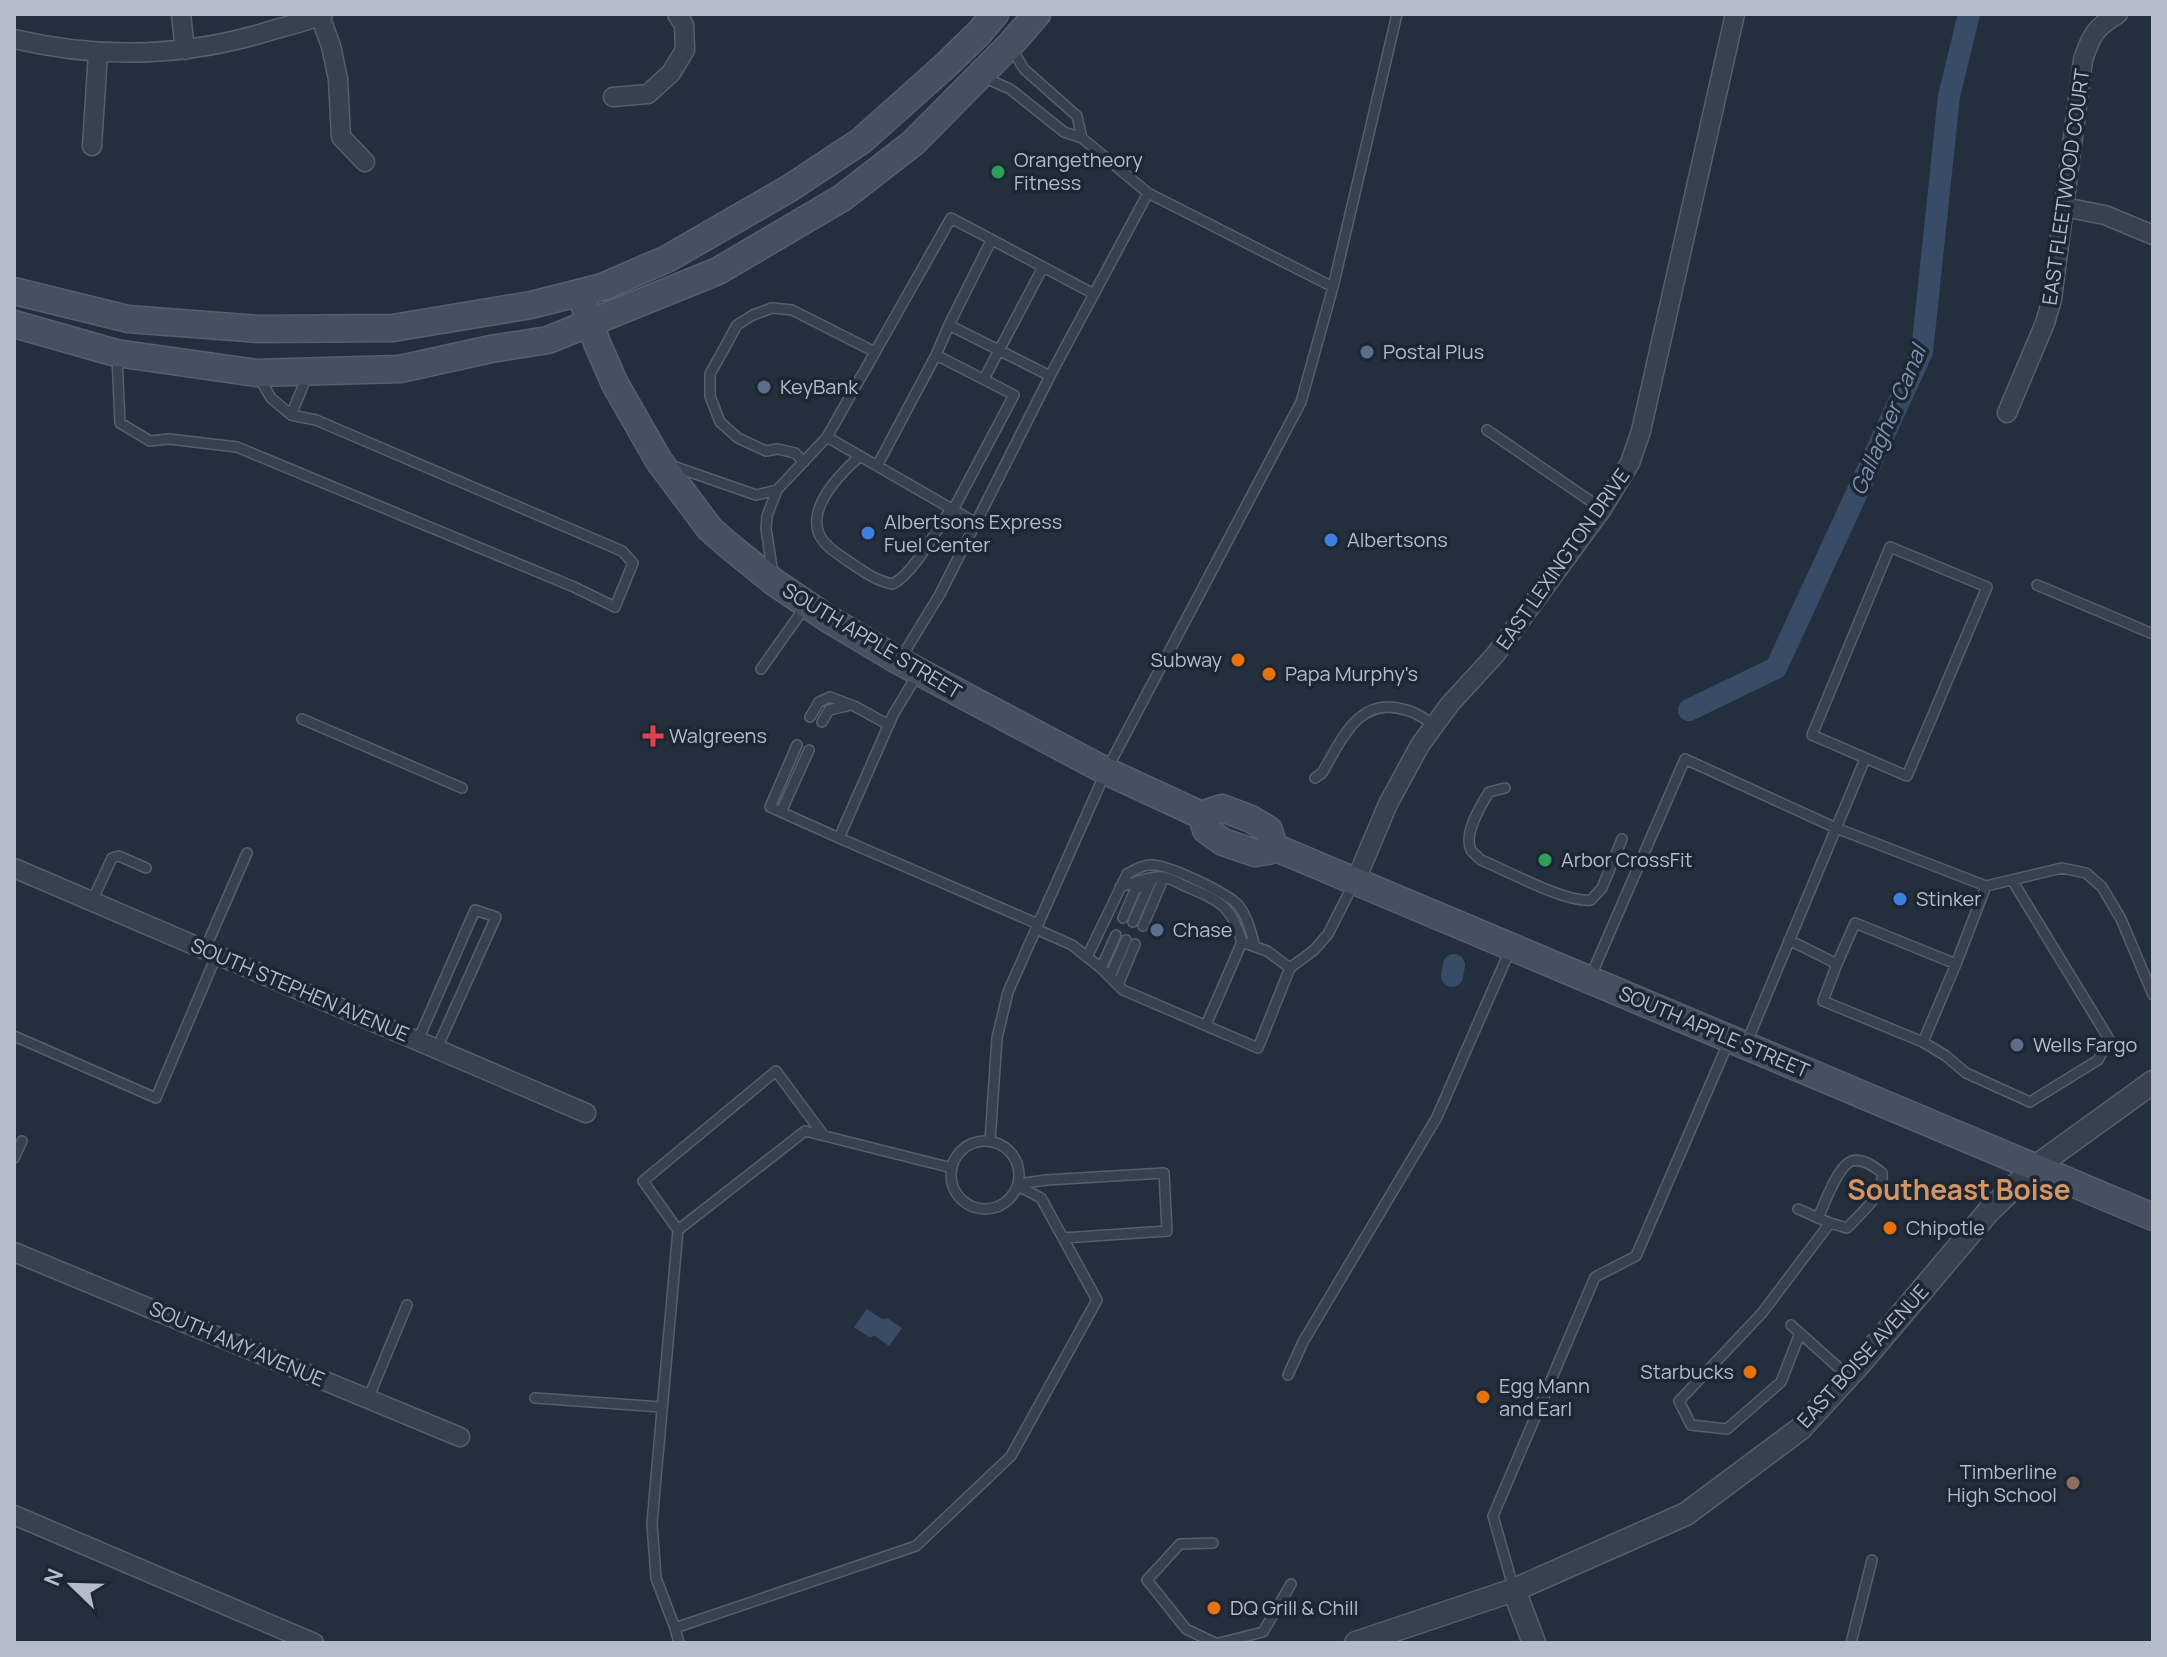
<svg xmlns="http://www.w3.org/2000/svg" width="2167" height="1657" viewBox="0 0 2167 1657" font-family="Manrope,sans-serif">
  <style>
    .water { fill: #394c67 }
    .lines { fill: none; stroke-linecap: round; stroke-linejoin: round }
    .canal { stroke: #394c67; stroke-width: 22 }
    .service-casing { stroke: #565f6c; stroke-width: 12 }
    .minor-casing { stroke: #565f6c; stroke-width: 21 }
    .tertiary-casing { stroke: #565f6c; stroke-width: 25 }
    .secondary-casing { stroke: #565f6c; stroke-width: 29 }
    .service { stroke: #38414e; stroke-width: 9 }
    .minor { stroke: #38414e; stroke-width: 18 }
    .tertiary { stroke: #38414e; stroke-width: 22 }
    .secondary { stroke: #465061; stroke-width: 26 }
    .leisure-dot { fill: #2e9e5b; stroke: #1d2633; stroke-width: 3 }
    .service-dot { fill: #5c6f8a; stroke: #1d2633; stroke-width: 3 }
    .shop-dot { fill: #3f7fe0; stroke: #1d2633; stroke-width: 3 }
    .food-dot { fill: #e8710a; stroke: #1d2633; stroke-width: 3 }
    .health-dot { fill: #e0444e; stroke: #1d2633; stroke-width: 3 }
    .education-dot { fill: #8d6e63; stroke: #1d2633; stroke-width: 3 }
    .labels { text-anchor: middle; stroke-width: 7; stroke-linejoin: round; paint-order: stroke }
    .poi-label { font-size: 20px; fill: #b4bcc9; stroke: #1d2633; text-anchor: start }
    .street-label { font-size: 20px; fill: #b4bcc9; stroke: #1d2633 }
    .water-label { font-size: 22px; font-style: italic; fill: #7c92b1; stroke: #1d2633 }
    .district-label { font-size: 28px; font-weight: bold; fill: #d59563; stroke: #1d2633 }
  </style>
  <rect width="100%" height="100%" fill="#242f3e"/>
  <path class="water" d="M867 1309 882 1319 887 1318 902 1328 889 1346 875 1336 869 1337 854 1327Z"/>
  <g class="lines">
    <path class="canal" d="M1689 710 1776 668 1922 352 1949 96 1969 14
      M1452 976 1454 965"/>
    <defs>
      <path id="service" d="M1012 49 1024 69 1077 116 1082 138
        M983 77 1010 89 1064 132 1082 138 1148 193 1333 287
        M949 325 1050 376
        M936 355 949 325 991 241
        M117 357 120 423 150 441 169 439 237 447 574 587 615 607 633 563 622 551 316 420 291 415
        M258 376 271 398 291 415 308 374
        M984 379 1043 267
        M1487 430 1602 509
        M827 437 976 523
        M860 456C841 473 806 508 820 536 826 547 838 554 848 561 863 571 876 581 893 584 915 572 936 530 951 509
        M804 462 795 453 778 449 766 451 738 438 720 422 710 396V374L737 325 753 315 772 308 792 310 875 352
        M670 465 756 495 777 490
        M877 466 936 355 1014 395 953 510
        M1890 547 1987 587 1907 776 1812 735Z
        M773 574 766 529 767 516 777 490 827 437 951 218 1094 294
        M2037 585 2153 634
        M901 658 940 594 1050 376 1148 193
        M761 669 805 607
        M917 675 893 715 839 838 1038 924
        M810 717 819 702 830 697 854 706 889 725
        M302 719 462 788
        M822 722 829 710 847 706
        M797 745 770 807 839 838
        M1315 778 1322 773C1342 740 1358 695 1406 710 1416 712 1426 720 1435 725
        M1505 788 1489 792C1481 805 1463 834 1471 850 1472 852 1479 858 1481 860 1508 871 1565 903 1591 900L1602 888 1622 839
        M781 812 809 750
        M1120 887C1130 884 1153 875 1163 877 1171 878 1180 884 1187 887 1220 901 1231 905 1242 942
        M92 901 112 858 119 856 146 868
        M1123 918 1135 890 1146 883
        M1133 922 1151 881
        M1143 926 1164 877
        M1036 929 1072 945 1101 968 1123 990 1258 1048 1290 968 1314 950 1328 934 1354 883
        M1789 940 1837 964 1855 923 1956 964 1923 1042 1823 1001 1837 964
        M205 949 247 853
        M1087 957 1127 874C1134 870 1142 865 1150 865 1166 863 1229 894 1239 906 1248 918 1251 933 1255 947
        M1956 964 1986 886
        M1101 968 1116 935
        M1110 977 1126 940
        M1590 978 1685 759 1836 828 1986 886 2062 868 2086 873 2102 887 2121 919 2153 995
        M1118 985 1135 944
        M1206 1025 1242 942 1267 951 1290 968
        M14 1036 156 1098 217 954
        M418 1040 475 910 496 917 437 1048
        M1747 1042 1865 759
        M1923 1042 1946 1056 1966 1073 2030 1102 2098 1060 2109 1039 2012 880
        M990 1141 997 1038 1008 992 1106 771 1301 402 1333 287 1397 14
        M951 1175a34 34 0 1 1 68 0a34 34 0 1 1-68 0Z
        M14 1158 22 1141
        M1018 1184 1046 1180 1164 1173 1167 1231 1063 1238
        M1798 1209 1830 1223 1762 1313 1679 1401 1691 1425 1727 1429 1781 1382 1800 1333
        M1818 1218C1824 1205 1838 1165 1852 1161 1862 1158 1875 1167 1882 1173 1885 1194 1861 1213 1847 1228L1830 1223
        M678 1230 643 1181 776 1071 824 1136
        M1791 1325 1848 1376
        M1288 1375 1303 1342 1437 1117 1510 950
        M535 1398 661 1407
        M368 1399 407 1305
        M1213 1543 1180 1544 1147 1580 1186 1629 1215 1643
        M1514 1590 1493 1516 1595 1277 1636 1256 1729 1041
        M675 1628 916 1546 1011 1456 1097 1300 1041 1198 1018 1186
        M679 1643 675 1628 656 1578 652 1523 678 1230 805 1131 952 1168
        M1219 1643 1263 1632 1291 1584
        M1851 1643 1872 1560"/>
      <path id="minor" d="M181 14 185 50
        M320 16 331 46 338 79 341 137 365 162
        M14 39C103 60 189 57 276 29 292 25 308 21 323 14
        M613 97 648 94 671 73 685 50 684 25 677 14
        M92 146 98 53
        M2064 207 2105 215 2153 235
        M2007 413 2045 323 2052 299 2083 60C2091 35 2096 27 2118 14
        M14 868 586 1113
        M1355 882 1388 804 1420 745 1450 704 1495 655 1602 509 1630 463 1641 431 1735 14
        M14 1252 460 1437
        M14 1515 314 1643"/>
      <path id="tertiary" d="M1514 1590 1534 1643
        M1356 1643 1514 1590 1686 1514 1800 1429 1863 1360 1989 1211 2034 1168 2153 1082"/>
      <path id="secondary" d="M14 291 128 319 259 329 393 328 531 305 602 287 667 259 790 188 861 141 945 66 979 33 995 14
        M585 307 597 343 615 384 659 461 710 529 727 544 774 582 827 618 899 661 1106 771 1201 815 1222 808 1251 819 1269 830 1274 847
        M14 324 116 353 256 373 400 369 491 349 548 340 718 271 842 198 913 143 1010 45 1037 14
        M1201 815 1206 830 1223 842 1255 853 1268 851 1274 847 2153 1217"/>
    </defs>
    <use href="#service" class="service-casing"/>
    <use href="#minor" class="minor-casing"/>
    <use href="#tertiary" class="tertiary-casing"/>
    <use href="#secondary" class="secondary-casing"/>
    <use href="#service" class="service"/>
    <use href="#minor" class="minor"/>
    <use href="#tertiary" class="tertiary"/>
    <use href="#secondary" class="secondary"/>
  </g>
  <g class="leisure-dot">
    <circle cx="998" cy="172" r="8"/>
    <circle cx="1545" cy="860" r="8"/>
  </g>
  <g class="service-dot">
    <circle cx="1367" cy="352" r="8"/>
    <circle cx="764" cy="387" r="8"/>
    <circle cx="1157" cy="930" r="8"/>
    <circle cx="2017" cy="1045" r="8"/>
  </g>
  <g class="shop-dot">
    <circle cx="868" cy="533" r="8"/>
    <circle cx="1331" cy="540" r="8"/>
    <circle cx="1900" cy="899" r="8"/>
  </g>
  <g class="food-dot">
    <circle cx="1238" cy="660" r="8"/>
    <circle cx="1269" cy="674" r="8"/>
    <circle cx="1890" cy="1228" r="8"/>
    <circle cx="1750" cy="1372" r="8"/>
    <circle cx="1483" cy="1397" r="8"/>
    <circle cx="1214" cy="1608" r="8"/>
  </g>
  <path class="health-dot" d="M649 724h8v8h8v8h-8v8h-8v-8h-8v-8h8z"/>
  <circle class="education-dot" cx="2073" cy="1483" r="8"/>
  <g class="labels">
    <g class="poi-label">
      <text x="1014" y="167">Orangetheory<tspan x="1014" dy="23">Fitness</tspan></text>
      <text x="1383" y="359">Postal Plus</text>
      <text x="780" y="394">KeyBank</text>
      <text x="884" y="529">Albertsons Express<tspan x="884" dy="23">Fuel Center</tspan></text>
      <text x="1347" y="547">Albertsons</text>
      <text x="1222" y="667" text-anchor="end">Subway</text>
      <text x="1285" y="681">Papa Murphy's</text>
      <text x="669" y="743">Walgreens</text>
      <text x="1561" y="867">Arbor CrossFit</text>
      <text x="1916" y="906">Stinker</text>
      <text x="1173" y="937">Chase</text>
      <text x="2033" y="1052">Wells Fargo</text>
      <text x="1906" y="1235">Chipotle</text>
      <text x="1734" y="1379" text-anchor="end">Starbucks</text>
      <text x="1499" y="1393">Egg Mann<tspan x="1499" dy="23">and Earl</tspan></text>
      <text x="2057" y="1479" text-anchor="end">Timberline<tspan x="2057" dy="23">High School</tspan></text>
      <text x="1230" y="1615">DQ Grill &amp; Chill</text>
    </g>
    <g class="street-label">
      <text transform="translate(2066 187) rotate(-82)" y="7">EAST FLEETWOOD COURT</text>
      <text transform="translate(1563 559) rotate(-55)" y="7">EAST LEXINGTON DRIVE</text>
      <text transform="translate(872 641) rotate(31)" y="7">SOUTH APPLE STREET</text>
      <text transform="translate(300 990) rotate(23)" y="7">SOUTH STEPHEN AVENUE</text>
      <text transform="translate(1714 1032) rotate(23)" y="7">SOUTH APPLE STREET</text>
      <text transform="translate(237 1344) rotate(23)" y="7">SOUTH AMY AVENUE</text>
      <text transform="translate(1863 1356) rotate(-48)" y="7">EAST BOISE AVENUE</text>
    </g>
    <g class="water-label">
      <text transform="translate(1888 420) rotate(-67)" y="8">Gallagher Canal</text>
    </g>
    <g class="district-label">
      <text x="1959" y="1200">Southeast Boise</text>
    </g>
  </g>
  <rect width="2167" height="1657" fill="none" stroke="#b4bcc9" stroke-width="32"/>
  <g transform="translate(72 1585) rotate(293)" stroke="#1d2633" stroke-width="6" paint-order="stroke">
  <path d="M0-6L14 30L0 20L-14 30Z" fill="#b4bcc9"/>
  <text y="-12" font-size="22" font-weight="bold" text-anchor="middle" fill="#b4bcc9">N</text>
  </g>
</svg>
